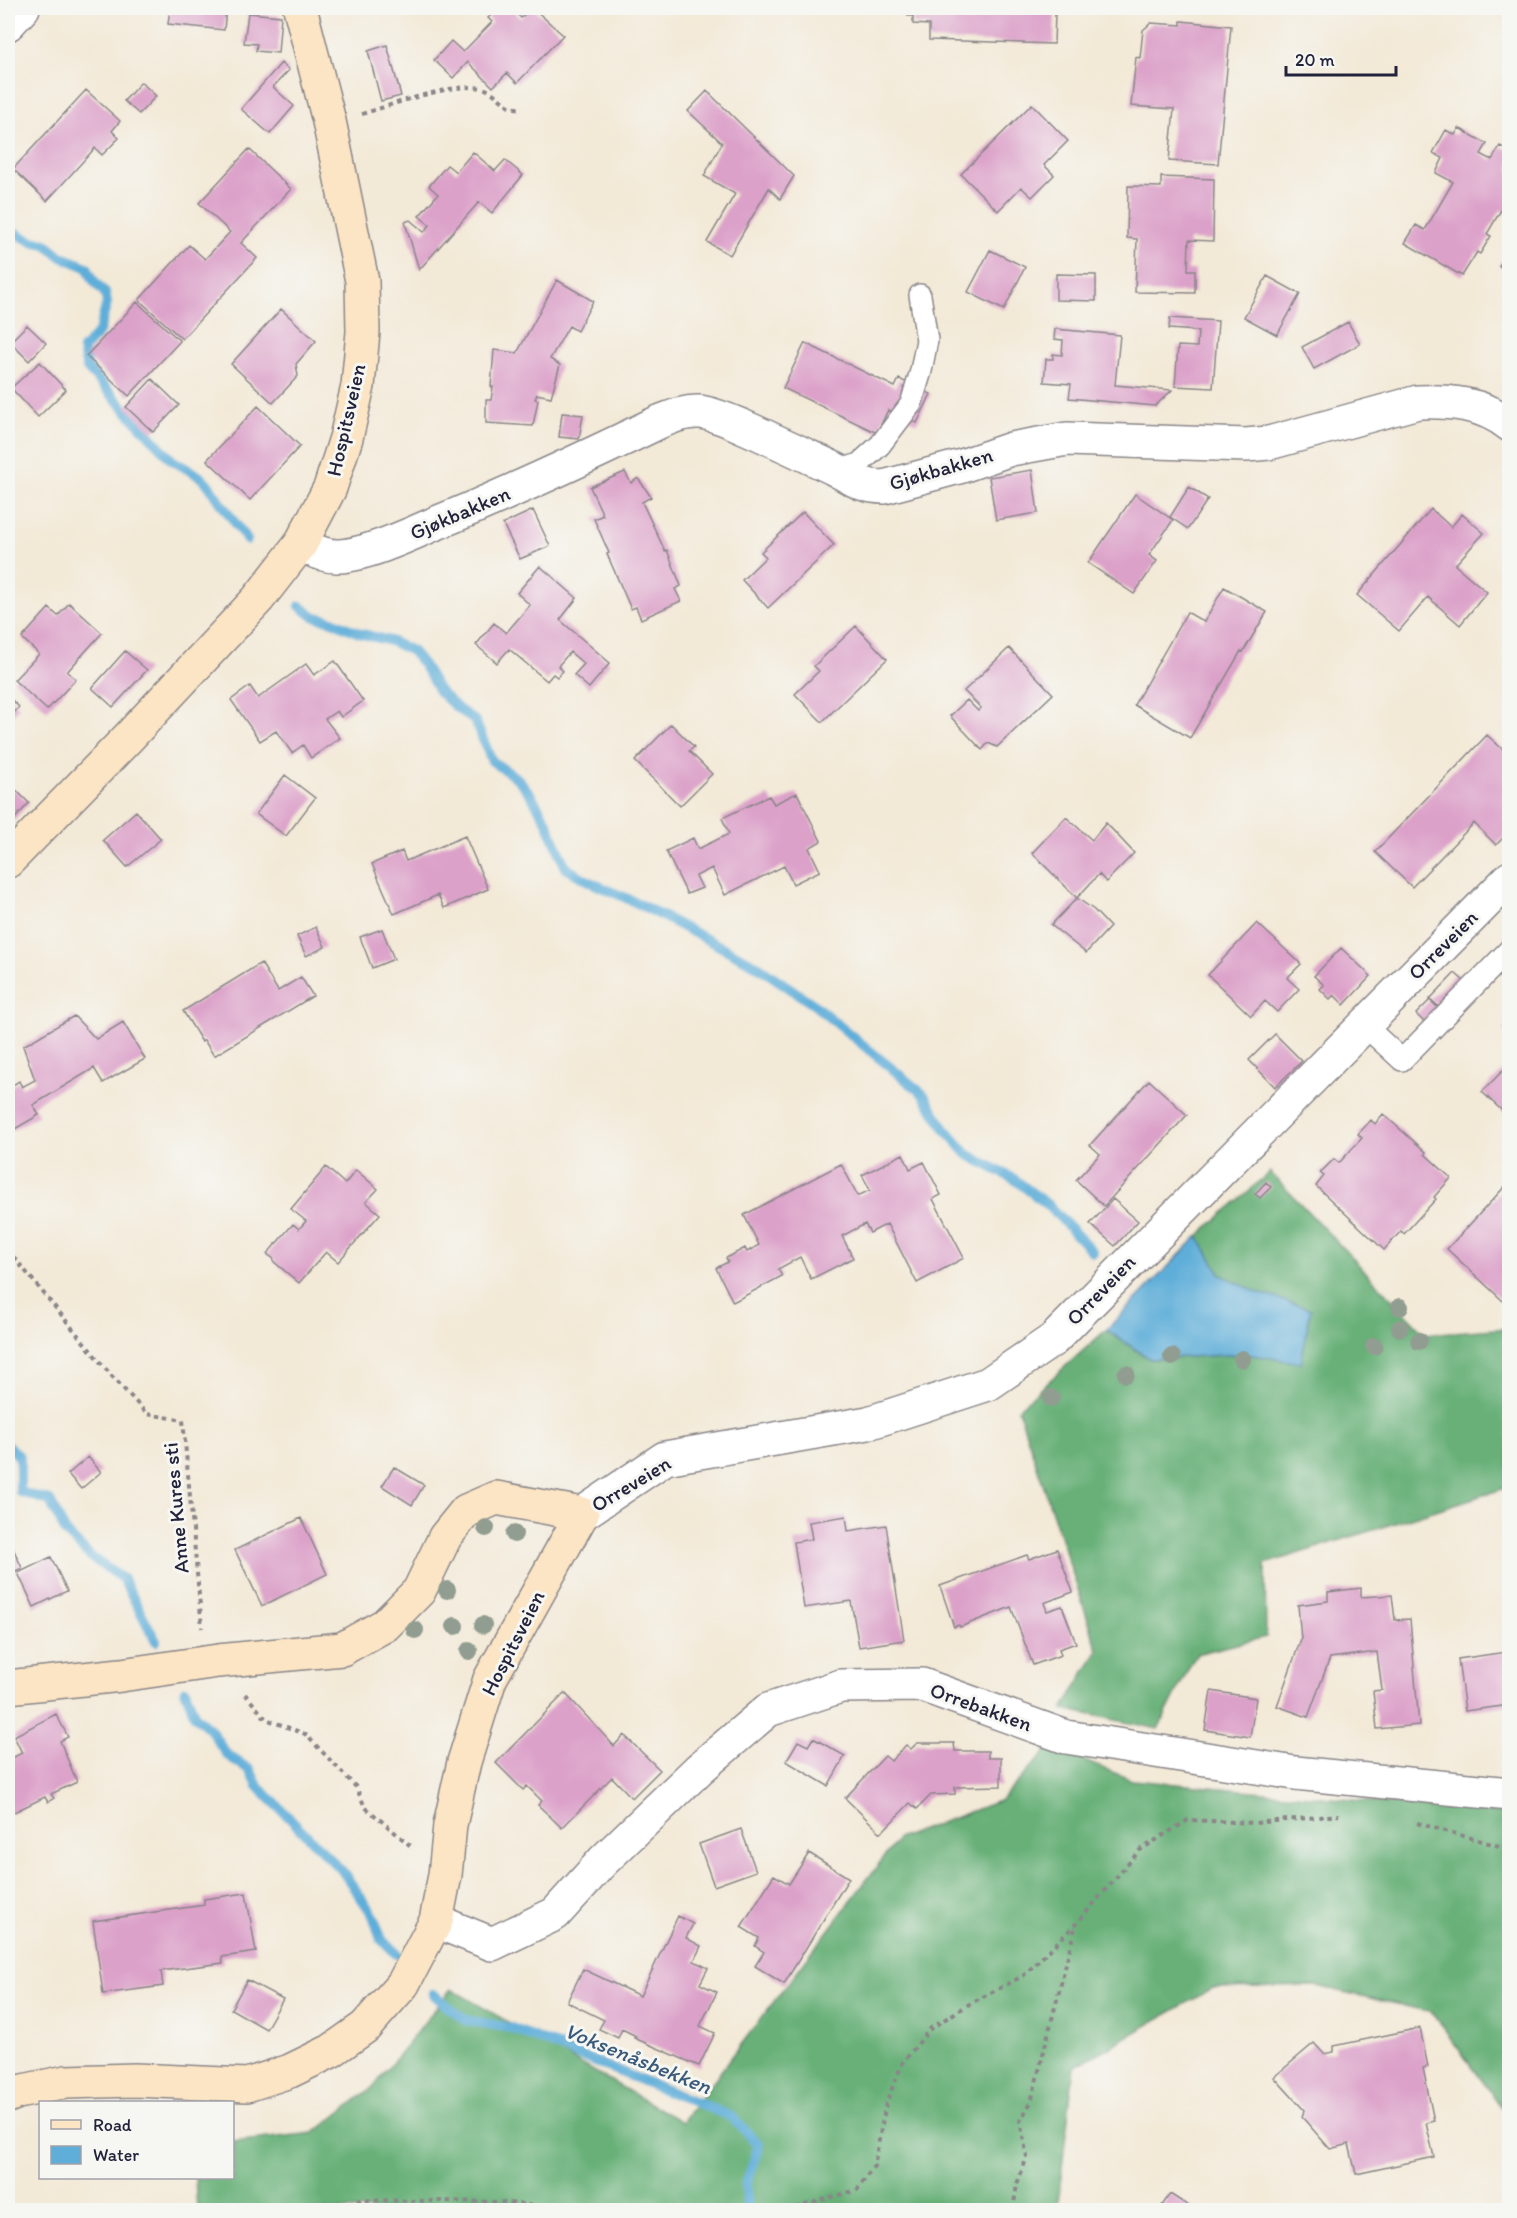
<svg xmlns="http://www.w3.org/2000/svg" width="1517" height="2218" viewBox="0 0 1517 2218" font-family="Itim,sans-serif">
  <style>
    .forest { fill: #67b078; stroke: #44695a; stroke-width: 1.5 }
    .water { fill: #5faed9; stroke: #40688a; stroke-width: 1.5 }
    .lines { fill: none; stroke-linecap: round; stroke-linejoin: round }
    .stream { stroke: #5faed9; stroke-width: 10 }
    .building { fill: #dca1c9 }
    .lane-casing { stroke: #8a8689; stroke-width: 24 }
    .street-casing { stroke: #8a8689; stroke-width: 36 }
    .secondary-casing { stroke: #8a8689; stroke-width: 36 }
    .path { stroke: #8a8689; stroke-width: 4; stroke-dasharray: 4.5 4.5; stroke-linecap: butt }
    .lane { stroke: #fff; stroke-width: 21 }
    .street { stroke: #fff; stroke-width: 33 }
    .secondary { stroke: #fce5c4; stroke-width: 33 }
    .tree { fill: #929d91 }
    .labels { text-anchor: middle; stroke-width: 6; stroke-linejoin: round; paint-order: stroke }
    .street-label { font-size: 21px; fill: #22223b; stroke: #f6f6f2 }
    .water-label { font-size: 22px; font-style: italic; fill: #3a5a7a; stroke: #f6f6f2 }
  </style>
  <rect width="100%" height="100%" fill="#f6f6f2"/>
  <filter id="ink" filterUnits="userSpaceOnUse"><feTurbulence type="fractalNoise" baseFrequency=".0167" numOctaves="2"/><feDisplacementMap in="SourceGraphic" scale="12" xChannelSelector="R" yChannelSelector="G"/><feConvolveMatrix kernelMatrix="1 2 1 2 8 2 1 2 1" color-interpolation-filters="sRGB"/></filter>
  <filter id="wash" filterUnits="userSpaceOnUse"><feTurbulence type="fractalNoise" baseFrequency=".008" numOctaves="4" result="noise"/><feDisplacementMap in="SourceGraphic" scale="24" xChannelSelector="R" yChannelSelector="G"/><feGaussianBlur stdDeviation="1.35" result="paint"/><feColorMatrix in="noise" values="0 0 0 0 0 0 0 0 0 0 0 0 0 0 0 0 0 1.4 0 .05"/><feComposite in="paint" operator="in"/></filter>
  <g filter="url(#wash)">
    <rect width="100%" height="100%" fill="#f3e9d7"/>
    <path class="forest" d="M1270 1172 1425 1334 1509 1328V1487L1265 1564 1266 1637 1196 1654 1158 1729 1063 1709 1098 1650 1018 1409 1106 1330 1150 1359 1246 1354 1301 1362 1259 1293 1220 1275 1198 1236Z
      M1050 1747 1132 1780 1509 1814V2114H1507L1431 2012 1317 1986 1213 1988 1074 2067 1057 2210H197L195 2178H232L233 2142 314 2133 373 2087 451 1989 682 2122 898 1839 1001 1800Z"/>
    <path class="water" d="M1198 1236 1221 1275 1259 1293 1311 1309 1301 1363 1246 1354 1150 1359 1106 1330Z"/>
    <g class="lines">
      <path class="stream" d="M8 229 31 241 46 244 62 257 87 267 94 281 105 293 107 303 99 332 83 349 87 368 172 460 199 476 207 483 247 540
        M300 606 313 616 332 621 359 633 390 641 412 651 424 666 439 691 457 708 475 721 492 761 518 779 531 795 547 822 566 868 590 882 635 902 756 965 813 1004 923 1094 945 1129 967 1154 1014 1179 1048 1205 1093 1252
        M8 1446 20 1457V1492L50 1501 66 1533 91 1557 123 1579 156 1641
        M185 1690 195 1716 210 1729 227 1755 250 1770 258 1786 343 1872 373 1915 381 1939 397 1954
        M433 1994 465 2020 511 2028 730 2116 759 2144 746 2185 747 2210"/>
    </g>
    <g id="blocks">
      <path class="building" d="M170 8H226L224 30 168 24Z
        M498 8H510L521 18 531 8H533L563 35 517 83 507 73 493 87 468 62 453 78 434 60 451 41 463 52 492 22 488 18Z
        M906 8H1063V13H1055L1054 44 929 40V25L913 24V16H908Z
        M248 13 281 16 278 53 256 51 257 44 244 43Z
        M1181 21 1231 26 1218 164 1169 161 1174 109 1131 106 1136 57 1140 58 1143 30 1151 23 1181 25Z
        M387 45 401 96 381 101 368 51Z
        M281 63 289 70 273 87 294 106 270 134 241 109Z
        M141 82 156 96 139 114 124 101Z
        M86 90 120 121 112 131 119 138 102 155 95 148 47 201 13 169Z
        M707 91 794 176 780 199 769 188 730 255 707 242 735 194 704 176 722 143 688 111Z
        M1032 104 1068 141 1044 165 1054 175 1032 197 1021 187 998 211 961 174Z
        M1459 128 1487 144 1481 154 1492 160 1500 146 1510 151V215L1501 210 1487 234 1491 236 1480 254 1477 252 1462 276 1405 243 1416 225 1425 230 1453 182 1436 173 1443 158 1433 153 1446 130 1455 135Z
        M249 149 291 189 241 243 257 258 182 339 139 300 189 245 205 259 230 232 199 203Z
        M473 152 495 171 505 160 523 175 492 213 479 202 419 270 405 222 410 220 424 232 430 225 419 216 438 194 429 186 447 165 456 172Z
        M1161 177 1214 179 1213 241 1189 240 1188 270H1195V293L1135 292 1137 239 1127 238 1128 186 1161 187Z
        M1510 248V273L1499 266Z
        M990 250 1025 267 1004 310 968 292Z
        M1056 274 1096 275V301L1056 300Z
        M1267 276 1300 294 1277 335 1244 317Z
        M557 280 593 301 577 331 569 326 550 359 560 365 551 397 537 394 535 399 538 400 533 426 486 423V400H491L493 387H491L494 350 517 353Z
        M137 302 180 341 129 396 86 356Z
        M281 309 316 341 296 364 298 376 273 403 231 364Z
        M1170 318 1218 321 1213 388 1175 386 1178 346 1197 347 1198 331 1169 329Z
        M1348 322 1360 344 1314 369 1302 347Z
        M27 325 46 343 29 361 10 342Z
        M1055 329 1120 335 1115 385 1172 390 1155 406 1069 398 1071 384 1044 382 1046 359H1053V354L1062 355 1063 340 1054 339Z
        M805 343 895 387 899 379 931 394 917 423 888 410 877 433 783 388Z
        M40 362 66 390 38 417 11 388Z
        M152 379 179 405 153 432 126 407Z
        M258 406 300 446 250 500 207 460Z
        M562 413 583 415 579 439 559 437Z
        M1032 470 1038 513 996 520 989 477Z
        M625 472 631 483 638 478 651 497 642 502 665 551 667 550 681 586 675 589 681 601 641 619 636 607 631 609 607 554 609 553 594 519 603 515 590 487Z
        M1189 487 1208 499 1188 529 1170 517Z
        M1135 494 1173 520 1149 555 1157 561 1134 594 1088 563Z
        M1431 509 1451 527 1462 514 1484 533 1455 565 1487 592 1460 625 1428 597 1399 631 1357 595Z
        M533 510 550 546 520 559 503 524Z
        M803 512 834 545 768 608 742 580 766 557 761 552Z
        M540 566 577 598 560 620 610 663 589 688 574 675 584 664 570 652 558 666 563 671 557 677 553 674 547 681 509 649 497 663 476 645 494 623 506 633 530 605 517 593Z
        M1224 587 1267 612 1243 652 1241 651 1190 738 1134 705 1187 612 1204 622Z
        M69 603 102 633 67 672 76 679 47 710 14 680 39 654 22 638 49 608 58 616Z
        M856 626 887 659 822 722 795 694 819 671 814 666Z
        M1009 648 1053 694 997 747 988 743 982 750 950 716 967 700 978 711 981 708 964 691Z
        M125 651 147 670 113 707 92 688Z
        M335 661 363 701 341 717 337 711 325 719 340 738 311 758 303 745 292 753 276 731 260 741 231 700 250 686 258 698 306 664 314 675Z
        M8 696 19 707 8 720Z
        M671 724 694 747 689 751 712 774 680 806 635 761Z
        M1487 735 1510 756V785L1505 789 1510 793V831L1496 845 1474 823 1412 887 1375 852Z
        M285 775 315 798 286 836 256 814Z
        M14 788 29 803 8 826V795Z
        M797 793 821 841 809 848 820 871 793 884 784 866 725 895 712 868 696 876 702 888 687 894 666 851 693 838 698 849 729 834 722 818 769 796 774 804Z
        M136 811 161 839 127 867 103 840Z
        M1066 817 1092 840 1106 823 1134 853 1106 882 1099 874 1077 898 1094 910 1110 927 1086 953 1051 925 1077 898 1032 853Z
        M465 836 488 889 444 908 438 895 394 914 372 864 402 851 406 861Z
        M1257 923 1301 964 1287 978 1299 989 1277 1012 1265 1001 1251 1016 1208 975Z
        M316 927 325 947 306 956 297 936Z
        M382 929 394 959 372 968 360 937Z
        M1341 948 1371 976 1344 1005 1334 995 1330 999 1320 989 1324 985 1314 976Z
        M261 963 278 991 301 977 313 996 214 1056 204 1040 202 1042 183 1011Z
        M1455 973 1464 981 1439 1007 1430 999Z
        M1430 1000 1438 1008 1424 1022 1416 1014Z
        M74 1016 96 1039 123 1022 145 1059 103 1083 94 1068 33 1105 39 1115 8 1133V1088L19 1081 22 1087 35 1080 23 1046Z
        M1510 1023V1036L1503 1030Z
        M1275 1034 1302 1061 1275 1087 1249 1060Z
        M1510 1063V1118L1482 1092Z
        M1149 1080 1187 1115 1104 1206 1076 1180 1100 1154 1090 1145Z
        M1383 1114 1426 1152 1425 1154 1451 1178 1434 1197 1436 1199 1404 1234 1401 1231 1384 1250 1316 1186 1324 1176 1320 1173 1334 1159 1339 1163 1362 1138 1358 1134 1371 1120 1375 1124Z
        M903 1154 910 1169 924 1162 941 1195 933 1199 964 1258 917 1283 887 1224 870 1233 865 1224 842 1236 853 1258 811 1279 800 1257 778 1269 782 1276 733 1302 716 1268 728 1262 726 1258 745 1248 747 1252 759 1245 744 1215 841 1164 858 1196 870 1190 862 1175Z
        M326 1167 345 1184 356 1170 378 1189 366 1202 380 1214 338 1262 326 1252 299 1283 273 1261 274 1259 267 1254 293 1224 299 1229 306 1221 291 1209Z
        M1510 1181V1293L1503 1301 1447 1249Z
        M1266 1182 1271 1187 1260 1198 1255 1194Z
        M1113 1199 1138 1221 1115 1246 1090 1224Z
        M88 1457 101 1472 81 1489 68 1474Z
        M394 1467 424 1485 412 1505 382 1486Z
        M846 1516 848 1531 886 1525 904 1640 859 1647 851 1601 804 1608 794 1542 812 1539 809 1522Z
        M301 1518 327 1574 262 1606 235 1550Z
        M8 1537 22 1568 8 1575Z
        M1057 1549 1073 1592 1044 1603 1047 1611 1062 1606 1076 1643 1059 1649 1061 1655 1033 1665 1011 1607 960 1627 959 1625 954 1627 940 1586 1027 1555 1029 1559Z
        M51 1557 67 1591 34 1607 18 1573Z
        M1361 1588V1597L1392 1595 1395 1620 1410 1619 1419 1725 1377 1729 1373 1691 1382 1690 1377 1652 1330 1658 1308 1717 1277 1706 1301 1639 1298 1605 1328 1601V1592Z
        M1506 1652 1510 1679V1705L1465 1711 1458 1659Z
        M1211 1691 1256 1698 1250 1737 1205 1730Z
        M565 1693 614 1746 624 1735 660 1770 632 1798 612 1777 562 1828 538 1805 542 1801 527 1786 523 1790 496 1763Z
        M56 1714 68 1737 60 1741 77 1782 51 1794 54 1798 48 1802 45 1797 8 1815V1760L22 1753 14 1736Z
        M813 1738 845 1756 828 1786 786 1761 798 1741 808 1746Z
        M917 1743H954L955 1751H988V1758H1001V1786L955 1787V1794L931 1795 917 1809 910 1803 881 1833 845 1798 885 1756 891 1761 906 1745 911 1749Z
        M741 1829 756 1871 714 1886 699 1844Z
        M809 1853 849 1878 784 1984 755 1966 764 1952 755 1946 759 1938 741 1927 774 1875 789 1884Z
        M246 1893 256 1952 222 1957 223 1963 161 1971 163 1986 103 1994 93 1921 204 1905V1899Z
        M678 1916 693 1924 686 1938 701 1946 694 1961 708 1968 700 1984 717 1992 700 2026 715 2033 699 2066 634 2038 636 2036 622 2029 618 2038 599 2029 604 2020 567 2002 583 1969 640 1996Z
        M247 1980 283 1999 266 2029 231 2009Z
        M1420 2028 1428 2067 1423 2068 1434 2121 1426 2123 1434 2157 1356 2174 1349 2144 1330 2149 1302 2117 1304 2110 1274 2077 1314 2043 1324 2054 1334 2052V2046Z
        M1170 2194 1195 2210H1159Z"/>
    </g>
  </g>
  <g filter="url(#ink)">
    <use href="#blocks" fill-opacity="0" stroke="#8a8689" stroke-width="1.5"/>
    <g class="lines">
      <defs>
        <path id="lane" d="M838 475 839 471 859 464 880 445 911 404 921 371 927 340 920 295
          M1364 1025 1402 1060 1510 949"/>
        <path id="street" d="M8 24 23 8
          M300 545C313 550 325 557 339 556 366 555 409 535 434 524 510 493 585 458 659 422 672 417 685 411 700 412 715 414 730 421 744 427 774 440 803 454 833 468 852 478 861 487 884 487L962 466 1011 449 1067 439 1246 445 1269 443 1418 402C1450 401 1483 403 1510 425
          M582 1514 665 1458 868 1423 988 1384 1054 1339 1510 878
          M436 1921 492 1944 555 1914 603 1861 699 1769 768 1710 841 1686 922 1685 1066 1737 1295 1773 1510 1794"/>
        <path id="secondary" d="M8 861 127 739 258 599 300 545 330 488 346 438 358 386 363 332 362 281 329 121 300 8
          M8 1687 121 1675 218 1661 342 1649 385 1625 419 1591 445 1537 466 1511 496 1498 582 1514 490 1679 464 1762 450 1825 445 1875 436 1921 403 1984 365 2027 331 2051 290 2071 247 2085 135 2080 66 2082 18 2092 8 2096"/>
      </defs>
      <use href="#lane" class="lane-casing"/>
      <use href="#street" class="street-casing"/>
      <use href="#secondary" class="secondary-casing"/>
      <path class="path" d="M362 114C392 105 453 82 482 88 499 92 504 111 523 108
        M8 1250 110 1374 147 1414 183 1420 202 1628
        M245 1694 266 1719 305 1734 356 1787 365 1807 412 1847
        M1417 1823 1510 1849
        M322 2210 358 2200 501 2202 574 2210
        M787 2210 857 2190 874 2166 886 2103 903 2062 931 2028 971 2003 1023 1976 1076 1924 1140 1850 1188 1820 1255 1823 1339 1815
        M1013 2210 1017 2184 1027 2157 1020 2121 1031 2102 1076 1924"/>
      <use href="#lane" class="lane"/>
      <use href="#street" class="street"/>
      <use href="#secondary" class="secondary"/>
    </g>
    <g class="tree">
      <circle cx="1400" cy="1307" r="9"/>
      <circle cx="1400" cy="1328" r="9"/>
      <circle cx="1419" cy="1341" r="9"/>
      <circle cx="1374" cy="1346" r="9"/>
      <circle cx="1172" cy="1357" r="9"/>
      <circle cx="1242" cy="1359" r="9"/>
      <circle cx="1126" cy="1374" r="9"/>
      <circle cx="1051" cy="1398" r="9"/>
      <circle cx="486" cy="1528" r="9"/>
      <circle cx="514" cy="1534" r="9"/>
      <circle cx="447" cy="1590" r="9"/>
      <circle cx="483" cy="1625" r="9"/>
      <circle cx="455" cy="1626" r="9"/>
      <circle cx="415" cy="1630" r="9"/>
      <circle cx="469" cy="1651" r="9"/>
    </g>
  </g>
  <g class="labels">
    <g class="street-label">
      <text transform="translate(346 420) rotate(-77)" y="7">Hospitsveien</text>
      <text transform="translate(941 469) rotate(-16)" y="7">Gjøkbakken</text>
      <text transform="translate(460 513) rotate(-23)" y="7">Gjøkbakken</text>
      <text transform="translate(1443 945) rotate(-45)" y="7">Orreveien</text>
      <text transform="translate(1101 1290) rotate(-46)" y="7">Orreveien</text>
      <text transform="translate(631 1484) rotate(-31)" y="7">Orreveien</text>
      <text transform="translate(176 1508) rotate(-95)" y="7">Anne Kures sti</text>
      <text transform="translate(513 1643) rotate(-63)" y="7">Hospitsveien</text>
      <text transform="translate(981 1707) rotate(20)" y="7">Orrebakken</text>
    </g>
    <g class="water-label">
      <text transform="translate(638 2058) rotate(22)" y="8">Voksenåsbekken</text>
    </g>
  </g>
  <rect width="1517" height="2218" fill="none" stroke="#f6f6f2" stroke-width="30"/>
  <rect x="39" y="2101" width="195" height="78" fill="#f6f6f2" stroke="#a1a1a9" stroke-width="1.5"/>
  <rect x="51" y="2120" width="30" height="9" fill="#fce5c4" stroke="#a1a1a9" stroke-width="1.5"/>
  <text x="93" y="2131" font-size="18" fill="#22223b">Road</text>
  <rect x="51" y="2146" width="30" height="18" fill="#5faed9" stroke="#a1a1a9" stroke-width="1.5"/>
  <text x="93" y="2161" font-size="18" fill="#22223b">Water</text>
  <path d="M1286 66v9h110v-9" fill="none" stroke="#22223b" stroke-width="3"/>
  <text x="1295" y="66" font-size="18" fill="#22223b" stroke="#f6f6f2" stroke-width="4.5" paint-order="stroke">20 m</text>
</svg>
